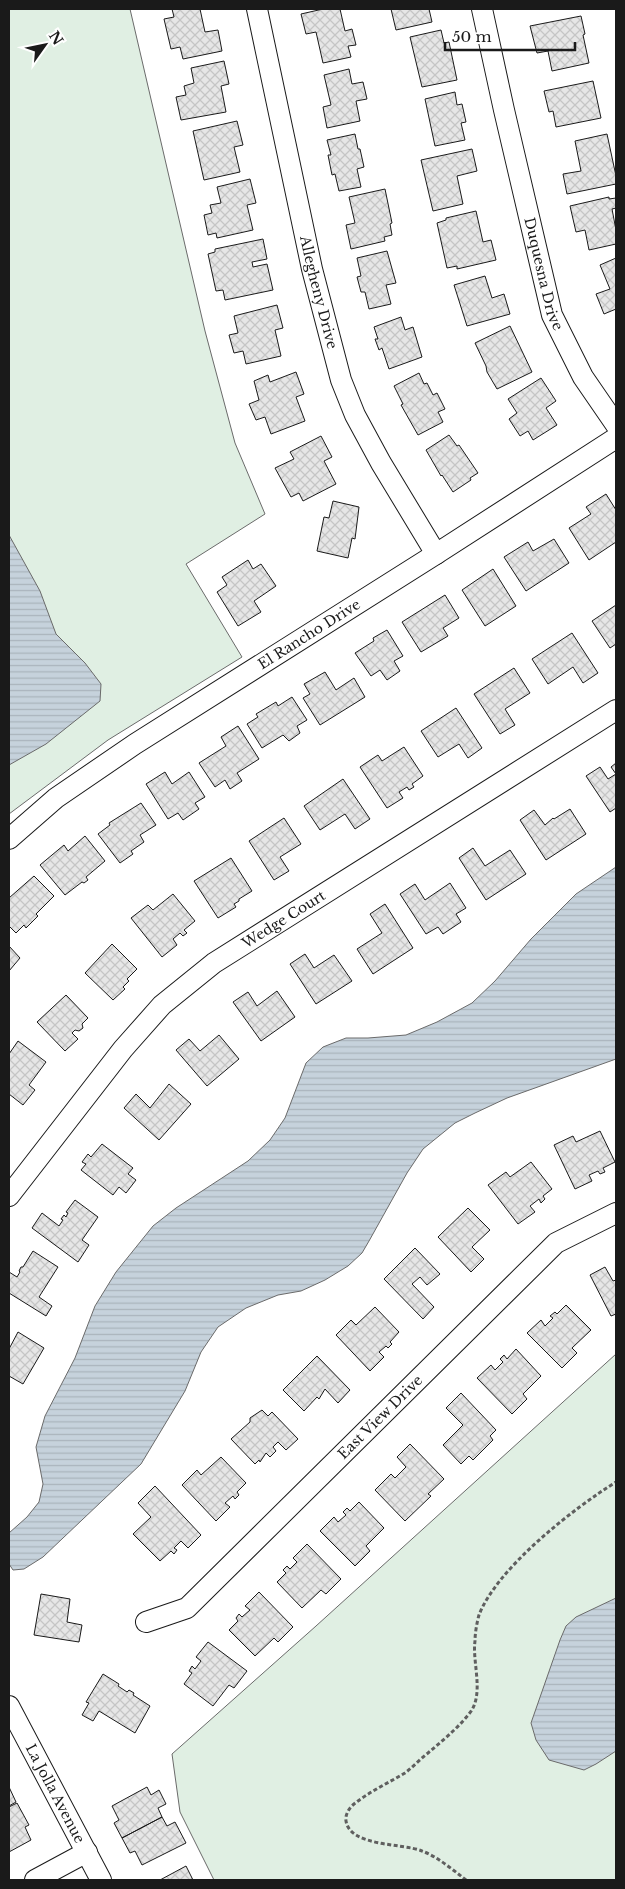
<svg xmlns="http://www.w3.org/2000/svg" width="625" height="1889" viewBox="0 0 625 1889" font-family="'Libre Baskerville',serif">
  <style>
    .grass { fill: #e0efe3; stroke: #6a6a6a }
    .water { fill: url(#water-rules); stroke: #6a6a6a }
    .building { fill: url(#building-cross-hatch); stroke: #1a1a1a }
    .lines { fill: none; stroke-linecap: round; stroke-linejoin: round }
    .minor-casing { stroke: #1a1a1a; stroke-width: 22 }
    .path { stroke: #5f5f5f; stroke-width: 3; stroke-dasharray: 4 2.5; stroke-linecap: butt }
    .minor { stroke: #fff; stroke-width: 20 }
    .labels { text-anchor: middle; stroke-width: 4; stroke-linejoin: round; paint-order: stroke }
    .street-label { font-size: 14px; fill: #1a1a1a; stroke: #fff }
  </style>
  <defs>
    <pattern id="water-rules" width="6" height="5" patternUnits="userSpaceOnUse" patternTransform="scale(1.25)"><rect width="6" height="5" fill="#c6d2dc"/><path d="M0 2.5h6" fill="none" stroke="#aab4bc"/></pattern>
    <pattern id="building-cross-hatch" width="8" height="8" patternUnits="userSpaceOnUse" patternTransform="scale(1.25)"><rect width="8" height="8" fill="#e6e6e6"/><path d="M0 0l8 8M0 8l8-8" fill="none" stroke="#c5c5c5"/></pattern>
  </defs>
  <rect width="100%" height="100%" fill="#fff"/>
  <path class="grass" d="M9 9H130L205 331 235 443 265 514 186 564 242 657 108 740 9 814Z
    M616 1354V1880H214L180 1812 172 1754 316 1626Z"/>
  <path class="water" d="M9 535 40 591 56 634 85 663 101 684 100 701 46 744 9 765Z
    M616 867V1059L507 1098 475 1113 455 1123 423 1149 407 1173 369 1241 362 1253 348 1266 325 1280 301 1291 278 1295 246 1308 218 1327 201 1352 185 1391 141 1464 43 1557 24 1569 13 1570 9 1564V1533L27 1517 39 1502 43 1484 36 1447 45 1416 75 1358 95 1306 116 1272 153 1226 176 1208 248 1161 270 1140 285 1118 306 1063 323 1047 346 1038H368L406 1035 437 1022 472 1003 495 981 531 939 576 894Z
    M616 1598V1751L596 1764 584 1770 549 1760 536 1740 531 1723 560 1640 566 1626 576 1617Z"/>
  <path class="building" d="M172 9H200L205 32 218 30 222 51 183 59 180 47 171 49 164 19 174 17Z
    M323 9H340L345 31 352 29 356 45 348 46 351 57 323 63 316 32 306 34 301 14Z
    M391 9H429L432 22 396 30Z
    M581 16 585 34 583 35 589 63 552 71 548 51 537 53 530 26Z
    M441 30 444 43 449 42 457 80 422 87 410 37Z
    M224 61 229 84 221 86 226 112 181 120 176 97 186 95 184 86 194 83 191 68Z
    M349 69 352 84 363 82 367 99 356 101 360 121 327 128 323 107 331 105 324 75Z
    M593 81 601 118 556 127 553 111 549 112 544 91Z
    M455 92 457 105 462 104 466 122 461 123 465 140 435 146 425 99Z
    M237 121 243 145 234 147 240 172 204 180 193 131Z
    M355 134 358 149H360L364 167 357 169 361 187 339 191 335 174 332 175 328 155H331L327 140Z
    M607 134 616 176V184L567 194 563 174 581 171 575 141Z
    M472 149 477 171 457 176 463 204 433 211 421 160Z
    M250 179 256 203 247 205 253 230 217 238 216 233 208 235 204 215 212 213 210 205 221 203 217 187Z
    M385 189 392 223 390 224 392 235 384 237 385 241 351 249 346 225 355 223 349 197Z
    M609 197V199L616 198V208L612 209 616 230V244L589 250 585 230 576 232 570 206Z
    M476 211 483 242 491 240 496 260 457 269V266L447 268 437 223 446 220V218Z
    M263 239 267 259 252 262 253 267 267 264 273 290 225 300 223 290 216 291 208 254 215 252V249Z
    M387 251 396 283 386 285 391 304 369 309 365 292H361L357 277 361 276 357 258Z
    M616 258V309L604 314 596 294 610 289 600 265Z
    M485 276 492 298 504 294 510 314 467 326 454 285Z
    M277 305 283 328 275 330 281 356 246 364 243 351 234 353 229 335 238 333 234 316Z
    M401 317 405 330 413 327 422 357 389 369 382 348 379 350 375 339H378L374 327Z
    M510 326 532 372 497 389 487 372 486 366 475 343Z
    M296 372 304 394 296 397 305 421 271 434 265 417 256 420 249 404 259 400 254 381 268 375 270 382Z
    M419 373 424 384 427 383 433 395 437 393 445 409 438 412 443 422 418 435 401 405 403 404 394 386Z
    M541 378 556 401 546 408 557 425 533 440 528 431 520 436 509 419 517 413 508 399Z
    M449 435 457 446 459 445 478 473 470 478 471 480 453 492 442 475 441 476 426 450Z
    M321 436 332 457 324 461 336 484 303 501 299 493 291 497 275 468 294 459 290 452Z
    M606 494 616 510V542L589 560 569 528 591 514 586 507Z
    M333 501 359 507 355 539 352 538 348 558 317 551 324 517 329 518Z
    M554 539 569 563 526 591 504 557 528 542 533 551Z
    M248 560 253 569 261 564 276 586 254 601 261 612 238 626 217 592 227 585 222 577Z
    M493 569 516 606 485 626 462 590Z
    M445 595 459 618 443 628 448 636 421 652 402 622Z
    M616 605V644L610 648 592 621Z
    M387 630 403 656 394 661 400 671 387 680 380 670 371 676 355 653 374 641 373 638Z
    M572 633 598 673 583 683 573 667 548 684 532 659Z
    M514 668 530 693 505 709 515 725 500 734 474 694Z
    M325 672 336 690 354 678 365 697 320 725 303 698 310 694 304 684Z
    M292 697 307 720 297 726 300 733 289 741 283 735 262 748 247 724 258 717 256 714 276 702 278 706Z
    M456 708 482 748 468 758 459 744 438 757 421 731Z
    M238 726 259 759 237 773 242 781 230 789 225 780 215 787 199 763 226 746 221 737Z
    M404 747 423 776 412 784 414 787 409 790 407 787 399 792 403 798 387 808 360 767 378 755 382 761Z
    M616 763V808L610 812 586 776 600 767 608 779 616 774 611 767Z
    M165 772 172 784 189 772 205 797 195 803 199 809 183 820 178 813 168 819 146 784Z
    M343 779 370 819 355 829 345 814 320 830 304 806Z
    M141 803 156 825 140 835 144 842 131 851 133 854 120 863 98 834 110 825 109 823Z
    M570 809 586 834 546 860 520 820 534 810 545 825 553 818 554 819Z
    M284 818 301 844 280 857 289 871 274 880 249 841Z
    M85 836 105 861 86 877 88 880 84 883 82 882 65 895 40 865 64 845 68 851Z
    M473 848 485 866 510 850 526 874 486 900 459 858Z
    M231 858 252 891 239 899V901L234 904 236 907 218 918 194 881Z
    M34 876 54 896 36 914 38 916 26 928 24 925 16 933 9 926V898Z
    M450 883 466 908 456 914 461 922 443 934 438 927 426 934 400 894 415 884 425 900Z
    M173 894 195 921 184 930 187 933 183 936 180 933 173 939 177 945 162 957 131 918 148 905 153 910Z
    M385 904 413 948 373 974 357 949 382 933 370 914Z
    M112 944 137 969 127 979 129 981 123 987 125 989 113 1000 85 973Z
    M9 946 20 958 9 971Z
    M305 954 314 968 334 955 352 981 316 1004 290 964Z
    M277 991 295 1017 261 1041 233 1002 248 992 257 1006Z
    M66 995 88 1018 82 1024 83 1028 79 1031 75 1030 72 1033 78 1039 65 1051 37 1022Z
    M219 1035 239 1059 207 1086 176 1050 189 1039 200 1051Z
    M18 1041 46 1062 29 1085 35 1090 23 1105 9 1094V1054Z
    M169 1084 191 1104 159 1140 124 1108 136 1094 150 1108Z
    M600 1131 615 1162 603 1168 605 1172 600 1174 598 1171 589 1175 592 1181 575 1189 554 1145 573 1136 576 1142Z
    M102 1144 133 1168 128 1174 136 1180 126 1193 119 1187 113 1195 81 1170 86 1164 82 1162 88 1154 91 1157Z
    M531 1162 552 1189 543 1196 545 1199 541 1203 539 1199 530 1206 535 1212 518 1224 488 1185 506 1172 510 1177Z
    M75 1200 98 1217 82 1240 89 1245 78 1262 32 1228 42 1213 59 1226 63 1220 61 1219 64 1215 66 1217 68 1213 66 1212Z
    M468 1208 490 1230 472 1247 484 1259 471 1272 438 1237Z
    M415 1248 440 1274 427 1285 420 1277 412 1284 434 1307 423 1319 384 1279Z
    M33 1251 58 1267 39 1297 52 1306 46 1316 9 1293V1272L17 1277 20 1272 19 1271 21 1267H23Z
    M605 1267 613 1281 616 1280V1314L611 1316 590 1275Z
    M566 1305 591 1330 572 1348 577 1353 562 1368 527 1333 541 1320 545 1326 553 1318 550 1316 555 1312 557 1314Z
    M375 1307 399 1332 390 1342 392 1344 388 1348 386 1346 379 1352 384 1357 370 1371 336 1335 351 1320 356 1325Z
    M18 1332 44 1348 23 1384 9 1376V1349Z
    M516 1349 541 1376 523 1394 527 1399 512 1414 477 1378 491 1365 495 1370 503 1362 500 1359 504 1355 507 1359Z
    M317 1356 350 1390 338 1403 325 1389 319 1399 317 1397 304 1411 283 1390Z
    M461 1393 496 1430 490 1436 493 1440 473 1460 469 1456 461 1464 443 1445 463 1425 446 1408Z
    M262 1410 268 1416 272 1412 298 1439 286 1450 278 1442 273 1447 276 1451 270 1457 266 1453 260 1462 259 1460 255 1464 231 1439 250 1422V1418Z
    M410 1444 444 1479 428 1494 431 1496 405 1521 375 1490 391 1474 395 1478 406 1467 397 1457Z
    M221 1457 246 1483 237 1492 239 1495 235 1499 233 1496 225 1503 230 1507 216 1521 182 1485 197 1470 201 1475Z
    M155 1486 201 1535 188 1548 181 1541 174 1548 177 1550 174 1554 171 1551 160 1561 133 1534 151 1517 138 1503Z
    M359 1502 384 1528 366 1546 370 1551 355 1566 320 1531 334 1517 338 1522 346 1515 343 1512 347 1508 350 1511Z
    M307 1544 341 1579 326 1594 321 1590 302 1608 277 1582 286 1573 283 1570 287 1566 290 1569 297 1562 293 1558Z
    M259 1592 293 1627 278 1642 274 1638 255 1656 229 1630 238 1621 236 1618 239 1614 242 1617 250 1610 245 1606Z
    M41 1594 70 1599 67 1622 82 1625 79 1642 34 1635Z
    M208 1642 247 1671 234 1688 229 1685 213 1706 184 1684 192 1673 189 1671 192 1666 195 1669 201 1661 196 1657Z
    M103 1674 119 1684 118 1686 127 1692 129 1690 134 1693 133 1695 150 1706 135 1733 99 1711 93 1721 82 1715 89 1703 86 1702Z
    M9 1787 16 1802 9 1806Z
    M147 1787 151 1795 159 1790 166 1804 158 1808 162 1817 122 1838 114 1823 119 1820 112 1806Z
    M17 1803 29 1825 25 1827 31 1840 9 1852V1807Z
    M162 1817 167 1826 175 1822 186 1843 142 1865 135 1851 130 1853 122 1838Z
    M186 1866 193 1880H160Z"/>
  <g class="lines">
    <defs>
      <g id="minor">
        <path id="s1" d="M257 9 312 269 341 380 355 415 381 463 436 554"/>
        <path id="s2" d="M482 9 504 110 552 315 583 377 616 425"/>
        <path id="s3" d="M9 839 56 798 135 744 436 554 616 438"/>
        <path id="s4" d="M9 1196 123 1049 162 1005 214 963 616 710"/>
        <path id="s5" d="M146 1622 187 1608 556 1243 616 1213"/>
        <path id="s6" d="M9 1706 101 1880"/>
        <path d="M35 1880 87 1852"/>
      </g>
    </defs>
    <use href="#minor" class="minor-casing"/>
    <path class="path" d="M466 1880C453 1870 438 1857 422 1851 403 1843 350 1847 346 1821 345 1815 349 1808 354 1804 369 1792 388 1783 405 1773 413 1767 420 1759 428 1753 442 1741 457 1729 469 1714 485 1695 472 1663 475 1641 475 1633 477 1622 479 1615 497 1568 574 1508 616 1482"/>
    <use href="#minor" class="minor"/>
  </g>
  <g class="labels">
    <g class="street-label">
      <text dy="5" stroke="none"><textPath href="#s2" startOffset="272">Duquesna Drive</textPath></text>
      <text dy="5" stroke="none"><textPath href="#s1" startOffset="290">Allegheny Drive</textPath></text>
      <text dy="5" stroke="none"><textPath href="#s3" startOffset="364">El Rancho Drive</textPath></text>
      <text dy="5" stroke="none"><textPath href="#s4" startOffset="394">Wedge Court</textPath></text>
      <text dy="5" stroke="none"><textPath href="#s5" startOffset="315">East View Drive</textPath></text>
      <text dy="5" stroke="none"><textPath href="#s6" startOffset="99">La Jolla Avenue</textPath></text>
    </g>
  </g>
  <rect width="625" height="1889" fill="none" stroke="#1a1a1a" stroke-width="20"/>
  <g transform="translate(45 45) rotate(57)" stroke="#ffffff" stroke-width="4" paint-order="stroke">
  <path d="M0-4L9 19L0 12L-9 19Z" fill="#1a1a1a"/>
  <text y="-8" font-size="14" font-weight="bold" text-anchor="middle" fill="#1a1a1a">N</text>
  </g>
  <path d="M445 42v8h130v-8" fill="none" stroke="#1a1a1a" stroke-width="2.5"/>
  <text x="452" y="42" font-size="15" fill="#1a1a1a" stroke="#ffffff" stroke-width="4" paint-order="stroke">50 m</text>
</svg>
